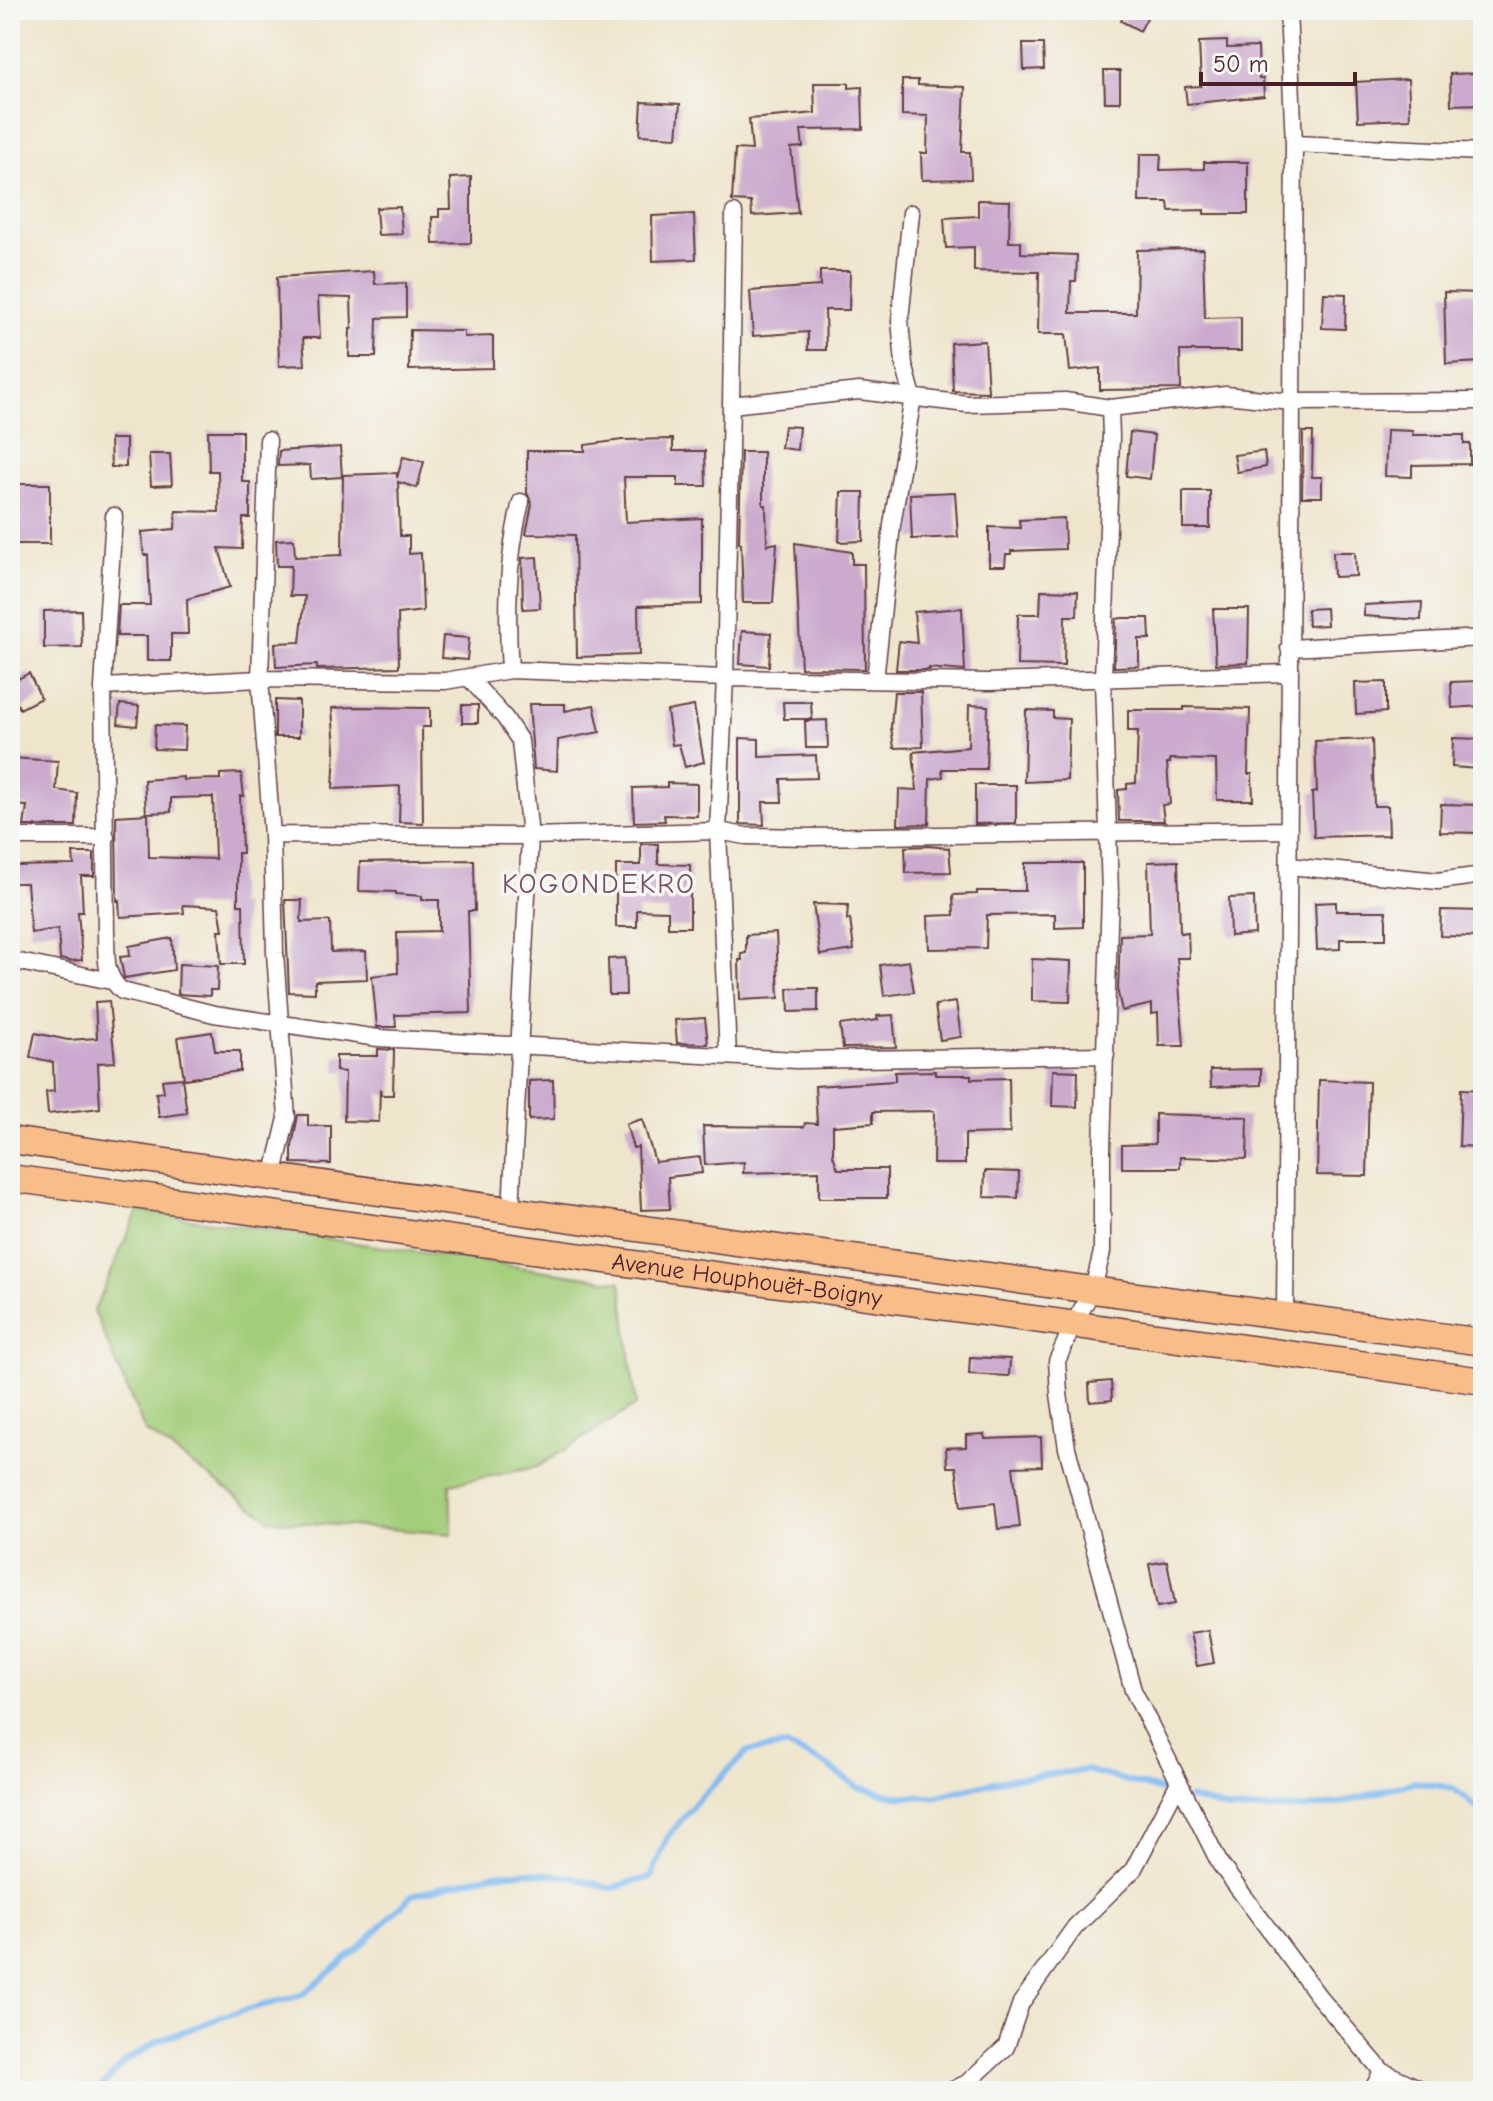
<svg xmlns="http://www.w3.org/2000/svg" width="1493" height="2101" viewBox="0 0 1493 2101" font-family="'Comic Neue',sans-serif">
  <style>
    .green { fill: #a3cd79; stroke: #767652; stroke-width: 2 }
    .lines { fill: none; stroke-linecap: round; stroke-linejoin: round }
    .stream { stroke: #80baf2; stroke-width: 6 }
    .building { fill: #cbaace }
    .minor-casing { stroke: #633d43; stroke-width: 19 }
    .trunk-casing { stroke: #633d43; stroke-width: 29 }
    .minor { stroke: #fff; stroke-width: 16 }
    .trunk { stroke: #f8bd89; stroke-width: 26 }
    .labels { text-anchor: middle; stroke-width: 7; stroke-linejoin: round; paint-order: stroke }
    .street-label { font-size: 24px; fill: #4a1f2b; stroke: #f6f6f2 }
    .quarter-label { font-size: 28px; letter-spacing: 2px; fill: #775064; stroke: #f6f6f2 }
  </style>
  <rect width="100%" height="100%" fill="#f6f6f2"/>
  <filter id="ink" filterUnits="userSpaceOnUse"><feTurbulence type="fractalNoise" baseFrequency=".0125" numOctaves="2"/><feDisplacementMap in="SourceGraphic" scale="16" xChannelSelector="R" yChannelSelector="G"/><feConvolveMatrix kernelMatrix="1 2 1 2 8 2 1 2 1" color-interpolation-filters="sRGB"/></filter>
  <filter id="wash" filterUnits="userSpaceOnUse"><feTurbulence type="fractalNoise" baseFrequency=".006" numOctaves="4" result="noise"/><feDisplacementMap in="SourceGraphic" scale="32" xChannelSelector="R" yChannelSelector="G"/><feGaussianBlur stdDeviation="1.8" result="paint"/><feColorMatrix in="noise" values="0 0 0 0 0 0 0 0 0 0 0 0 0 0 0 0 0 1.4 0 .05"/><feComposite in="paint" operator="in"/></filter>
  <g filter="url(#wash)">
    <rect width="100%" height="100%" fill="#efe5cc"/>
    <path class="green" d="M138 1211 621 1282 636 1405 537 1467 450 1484 452 1534 271 1520 145 1431 94 1311Z"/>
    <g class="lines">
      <path class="stream" d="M1189 1798 1231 1810 1308 1808 1344 1802 1414 1782 1453 1788 1483 1813
        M98 2091 126 2061 158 2041 230 2014 302 1995 360 1947 412 1895 492 1874 529 1872 572 1877 610 1888 651 1877 667 1838 695 1803 748 1751 786 1746 825 1764 857 1787 894 1796 933 1797 1007 1779 1086 1770 1171 1793"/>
    </g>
    <g id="blocks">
      <path class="building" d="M1127 10H1151L1140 31 1121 21Z
        M1227 41V48L1258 47 1259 79H1263L1264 96 1187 104 1185 87 1201 86 1199 42Z
        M1023 44H1043L1044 69 1024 70Z
        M1104 71H1120V102H1105Z
        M1483 73V104L1451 105 1450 74Z
        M1408 79 1410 119 1358 121 1356 82Z
        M902 80H918V85L965 87 962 152H970L971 179 922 180 921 153H927L928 116 902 115Z
        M814 83H849V88L862 87 863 129 801 130 803 147 791 148 798 213 752 216 751 202 732 201 735 149 752 150 749 119 815 113Z
        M642 102 680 104 677 137 640 135Z
        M1140 154H1161L1160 170 1204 169V162H1248V214H1204V210L1169 211 1168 202H1139Z
        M471 177V243L433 244 432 217H439V209H451L450 178Z
        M978 200 1010 201 1009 242H1021V253L1077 255 1076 281H1071L1070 313H1136L1137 250 1203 249 1205 318 1241 317V351H1180L1181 389 1100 390V368L1070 371 1066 334H1038L1039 272 974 271V247L946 248 944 218 978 216Z
        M400 207 402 234 378 235 376 208Z
        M694 214 696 259 653 261 652 216Z
        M374 271 375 284 406 283V317L377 318 376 357H349L350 329H352L351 298 318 297 320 338H303L305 365 279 366 277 277Z
        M820 271H850L849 310H825L826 350H808V332L753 336 750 291 820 286Z
        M1444 292 1483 293V317H1478L1481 362 1446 364Z
        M1324 293 1346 294 1345 329 1322 328Z
        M410 330 464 331V337L493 336V368L409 370Z
        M985 341 988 392 953 391 951 343Z
        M784 426 799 427 797 450 781 448Z
        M1387 430 1413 431 1412 435H1464V444H1470V464L1412 465V477L1385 476Z
        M208 431H242V482H250V518H243L242 549 219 548 230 587 187 599 188 634H171V661H147V636H117L119 605H150L148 555H144L142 532 175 529 176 511 219 512 218 471H209Z
        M1130 432 1154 435 1150 479 1126 476Z
        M1303 432H1313L1312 477H1322V497H1302Z
        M110 439H126V467H111Z
        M673 439V451H705L706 486H678V477H624L626 522 702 518V604L638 606 639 655 577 657 575 535 526 534 532 504 527 493V451H585V445L622 440Z
        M340 447 342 477 311 479 310 465 278 466 279 451Z
        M1264 451 1266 467 1237 472 1234 455Z
        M741 452H763V505H766L767 545 777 543 773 603H743L741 543H739Z
        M149 454H170L172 485 151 486Z
        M403 457 424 462 417 488 398 482 400 536H409V554L421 553 423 611 398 614 399 667 317 669V665L276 667 275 643 300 642 305 596H290L291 566H277L276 540 294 539 295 557 342 555 343 475 397 473V478Z
        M10 484H50V544H10Z
        M1183 491H1210V528H1183Z
        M841 492H864L863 541 839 542Z
        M955 492 958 537 912 539 910 494Z
        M1064 518 1065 549 1011 551V554H1006L1005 566H989V527L1020 528 1019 520Z
        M795 543 852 552V564H864L865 669 801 668Z
        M1333 552H1355L1356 576 1334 577Z
        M537 557 540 608 523 609 522 558Z
        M1041 590 1078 591 1077 616H1065L1064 666 1017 665 1018 614H1040Z
        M1422 602 1421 620 1364 616V605Z
        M962 608 965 671 929 668V670H896L899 641 917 643 914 612Z
        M1326 608 1327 625 1308 626 1307 609Z
        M1213 609H1249L1248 663 1216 664Z
        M81 610 82 647 44 648V611Z
        M1122 618H1149L1150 639H1139V666L1114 667 1116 619Z
        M742 631 771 633 769 666 740 664Z
        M443 636 469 638 467 660 441 658Z
        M29 673 41 698 20 709 10 689V683Z
        M1479 681 1481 706 1452 708 1451 682Z
        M1386 682V712L1356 714 1355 683Z
        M894 692H921L923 747 894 748 891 727Z
        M275 700 299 701V737H275Z
        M783 702H811L812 719H784Z
        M120 704 139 706 137 726 118 724Z
        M529 704H565V711L594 705 600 732 558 740 557 771 534 769Z
        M462 705H478V723H462Z
        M969 705 988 706 986 769H942L943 777 930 779 929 824 898 825 899 789 917 790 913 752 968 747Z
        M694 706 704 762 685 767 679 744 672 745 667 711Z
        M356 707 430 708V727H422L423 823 399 822 400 786 333 789 335 749 332 708Z
        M1184 707 1250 709 1248 774H1252L1253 800H1217L1216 760 1170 759V763H1167L1170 804 1162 805 1164 821H1119L1118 790 1127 789V784L1136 783 1138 731H1128V710H1184Z
        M1026 710 1053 711V718L1069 719 1067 780 1024 782Z
        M827 720 828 748H806L805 721Z
        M155 725 185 726 184 750 154 749Z
        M740 738 759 739V757L816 755 817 778 781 779 782 802H763L764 825 740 824Z
        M1453 738 1480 739 1479 769 1452 767Z
        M1372 739 1374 806H1388L1389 835 1314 837 1312 793 1317 792 1315 741Z
        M10 758 58 761 56 790 77 793 76 826H24L27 806 10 805Z
        M241 773 244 796H240L242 853H238V905H243L244 964H221L219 930H223L219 907 183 905 184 913 120 917 119 900 117 901 116 816 148 814 149 857 215 859 213 797 171 798V812L146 813 144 780 183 777V780L220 779V774Z
        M667 783 697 784V816L664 815 665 821 634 822 633 788 667 787Z
        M975 785H1016V823L975 824Z
        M1441 804 1480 805 1479 833 1440 832Z
        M641 844H658V864L690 865V927H668V911L637 910V927H616V865H641Z
        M928 846 949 848 951 872 906 873 905 847Z
        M73 853H94V876H81L83 912H78L82 960 70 961 60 959 58 929 31 933 27 883H10V866L74 865Z
        M474 860 475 911H468L471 1013 395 1015 396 1027H377L372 976 398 973 397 932 439 931V900H422V896L396 894V892L359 891 360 862Z
        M1178 861 1180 933 1188 932 1189 958H1177L1184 1046H1159L1158 1013 1152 1014V1004L1122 1011 1118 993 1120 935 1150 934 1148 862Z
        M1025 863H1083V927L1055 928V914L987 915 986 948 929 949 928 916 954 915 953 895 977 894V891H1025Z
        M1254 897 1255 934 1230 936 1229 898Z
        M285 900H302L301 922 330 921 331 952 366 951 367 979 315 981V993L289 992Z
        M1336 902V911H1386V939H1340V949L1317 950 1315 903Z
        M813 904 848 905 847 920 850 919 854 950 820 955Z
        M1441 910 1483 911V937L1440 936Z
        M776 933 779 998 740 1000 739 960H742L741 954 746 953V935Z
        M172 938 174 970 124 978 120 957 130 956 129 946Z
        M625 958 626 995H609L608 959Z
        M1032 959 1071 961 1070 1002 1032 1001Z
        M909 961 914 992 884 996 880 965Z
        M179 964 218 966 217 990H210V996L178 994Z
        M788 988H818V1011L789 1012Z
        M109 1001 115 1062 98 1063 100 1108 48 1114 46 1092 54 1091 53 1062 30 1057 35 1033 68 1040 97 1038 95 1002Z
        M956 1002 961 1037 940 1040 935 1005Z
        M893 1015 896 1047 843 1048 840 1025 878 1020 877 1016Z
        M705 1018 708 1044 677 1043 675 1020Z
        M212 1032 215 1051H240V1071L184 1079 178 1037Z
        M378 1049 394 1050 393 1095H381L380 1088 379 1122 344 1121 345 1072 336 1071V1056H378Z
        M1261 1069V1085L1211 1087 1210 1070Z
        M1053 1070 1078 1071 1077 1107 1052 1106Z
        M935 1071V1075H971V1079L1009 1078 1010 1133 965 1134V1164H933L934 1111 873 1112V1123L833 1126V1155L838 1169H887V1198H819V1171L743 1173 744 1162 705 1165 703 1126 804 1127 805 1123 817 1124 815 1086 895 1081V1072Z
        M182 1078 187 1113 159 1117 156 1093 164 1092 162 1080Z
        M553 1080 554 1119 529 1120V1081Z
        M1319 1080 1369 1082 1367 1176 1317 1175Z
        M1461 1089 1483 1090 1482 1147 1459 1146Z
        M1155 1114 1248 1117 1247 1159 1180 1157V1168H1122V1145L1155 1144Z
        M298 1115H308V1126H331V1164L292 1163V1146Z
        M642 1119 655 1162 700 1157 702 1173 668 1177 670 1209 641 1210 638 1147 633 1148 626 1124Z
        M985 1171 1019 1172 1018 1198 984 1197Z
        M970 1357 1010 1359 1009 1376 969 1374Z
        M1111 1381 1112 1400 1090 1402 1089 1383Z
        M984 1434 985 1439 1041 1437 1042 1466 1013 1467 1020 1527 998 1529 995 1503 961 1507 956 1467H947L946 1448 966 1447V1435Z
        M1167 1561 1175 1604 1157 1607 1149 1564Z
        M1208 1630 1214 1663 1197 1666 1190 1633Z"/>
    </g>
  </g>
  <g filter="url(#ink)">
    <use href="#blocks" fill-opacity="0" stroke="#633d43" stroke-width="2"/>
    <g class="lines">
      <defs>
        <path id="minor" d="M1294 144 1483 152
          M734 213 731 405 859 391 967 404 1065 401 1110 408 1226 395 1291 402 1483 401
          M1110 408 1111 436 1103 680 1110 893 1102 1149V1252L1093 1289 1073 1325 1057 1361 1059 1394 1067 1448 1133 1690 1220 1864 1319 1997 1382 2071 1425 2091
          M268 440 260 679 272 835 275 953 287 1118 273 1177
          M114 516 103 687 106 933C107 957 103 974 122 991L214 1014 378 1038 797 1060 1106 1055
          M1289 648 1483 638
          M510 670C506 614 507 557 521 502
          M469 678 505 718 520 741 530 836 511 1210
          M875 680 892 525 913 397 904 364 900 320 911 213
          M103 687 260 679 445 681 510 670 725 678 989 682 1289 673
          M272 835 530 836 718 831 746 836 809 837 1289 830
          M10 837H106
          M1289 866 1438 881 1483 875
          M10 960 111 981
          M728 1056 718 831 725 678 731 405
          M1285 1315 1294 144 1288 10
          M951 2091 967 2083 1006 2047 1021 2003 1075 1927 1133 1870 1178 1784
          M1372 2091 1382 2071"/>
        <g id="trunk">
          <path d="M10 1140 793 1250 1483 1342"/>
          <path id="s1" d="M10 1178 1483 1381"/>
        </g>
      </defs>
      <use href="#minor" class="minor-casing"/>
      <use href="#trunk" class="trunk-casing"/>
      <use href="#minor" class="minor"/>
      <use href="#trunk" class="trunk"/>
    </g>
  </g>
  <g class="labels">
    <g class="street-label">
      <text dy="8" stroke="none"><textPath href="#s1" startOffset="744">Avenue Houphouët-Boigny</textPath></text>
    </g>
    <g class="quarter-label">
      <text x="599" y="893">KOGONDEKRO</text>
    </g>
  </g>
  <rect width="1493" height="2101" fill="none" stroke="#f6f6f2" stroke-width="40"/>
  <path d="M1201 72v12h154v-12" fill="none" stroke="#4a1f2b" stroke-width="4"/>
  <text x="1213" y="72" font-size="24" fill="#4a1f2b" stroke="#f6f6f2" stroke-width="6" paint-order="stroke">50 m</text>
</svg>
